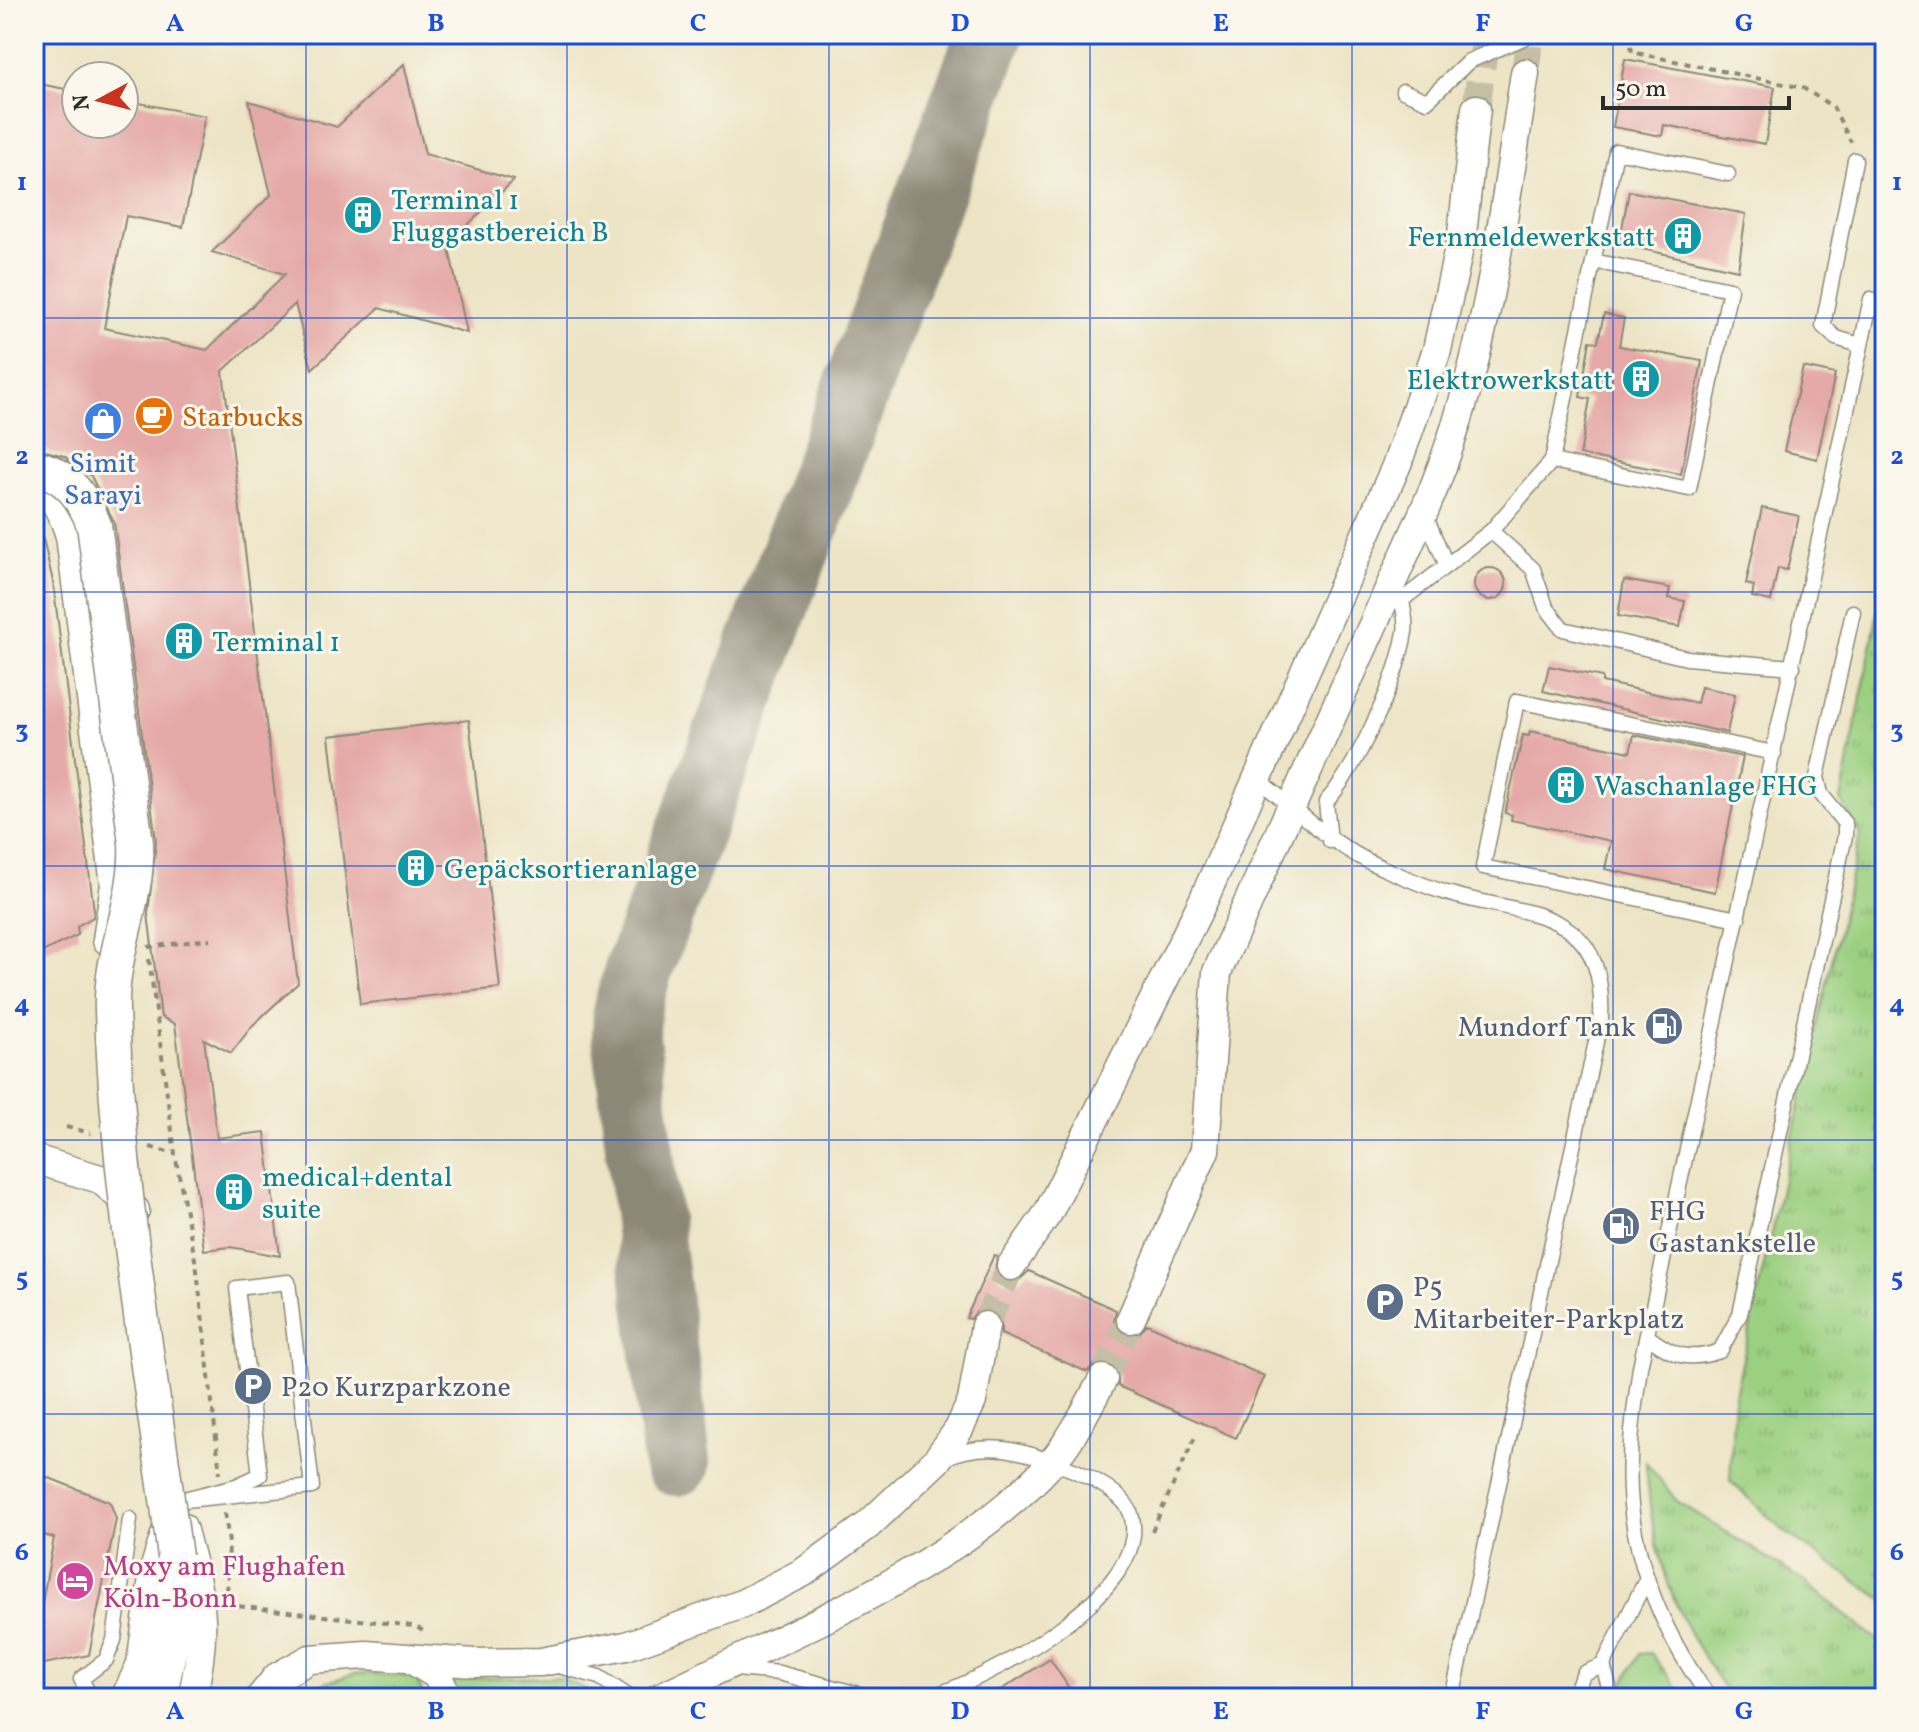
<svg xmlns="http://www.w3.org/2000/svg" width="1919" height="1732" viewBox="0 0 1919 1732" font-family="Vollkorn,serif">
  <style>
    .grass { fill: url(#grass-tufts); stroke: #637e56; stroke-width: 2 }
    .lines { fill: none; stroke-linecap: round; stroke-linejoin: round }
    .taxiway { stroke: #8c8878; stroke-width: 68 }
    .building { fill: #e5aaa8 }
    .minor-tunnel { stroke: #c5bfa6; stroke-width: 28; stroke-dasharray: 28 14; stroke-linecap: butt }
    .service-casing { stroke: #8c8878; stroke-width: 17 }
    .minor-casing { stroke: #8c8878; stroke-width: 31 }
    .tertiary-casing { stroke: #8c8878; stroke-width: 37 }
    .path { stroke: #8c8878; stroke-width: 4; stroke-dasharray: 6 6; stroke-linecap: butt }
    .service { stroke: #fff; stroke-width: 14 }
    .minor { stroke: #fff; stroke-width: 28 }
    .tertiary { stroke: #fff; stroke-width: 34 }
    .tertiary-bridge-casing { stroke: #8c8878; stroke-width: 37; stroke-linecap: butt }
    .tertiary-bridge { stroke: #fff; stroke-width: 34 }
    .grid { fill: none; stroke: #1d4ed8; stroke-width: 2; stroke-opacity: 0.55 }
    .labels { text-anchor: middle; stroke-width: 6; stroke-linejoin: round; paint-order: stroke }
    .culture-label { font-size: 28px; fill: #0d838f; stroke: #fbf7ec; text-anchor: start }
    .food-label { font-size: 28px; fill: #c56008; stroke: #fbf7ec; text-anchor: start }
    .shop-label { font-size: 28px; fill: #366cbe; stroke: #fbf7ec }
    .service-label { font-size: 28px; fill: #4e5e75; stroke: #fbf7ec; text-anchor: start }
    .hotel-label { font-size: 28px; fill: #b23c85; stroke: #fbf7ec; text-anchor: start }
    .neatline { fill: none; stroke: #1d4ed8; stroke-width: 3 }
    .grid-label { font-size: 26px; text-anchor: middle; font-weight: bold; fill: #1d4ed8 }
  </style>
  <defs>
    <pattern id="grass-tufts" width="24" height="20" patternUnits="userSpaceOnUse" patternTransform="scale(2)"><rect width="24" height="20" fill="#9bd081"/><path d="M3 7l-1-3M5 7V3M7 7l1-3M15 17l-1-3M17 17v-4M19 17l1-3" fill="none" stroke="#7fa96a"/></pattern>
  </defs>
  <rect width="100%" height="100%" fill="#fbf7ec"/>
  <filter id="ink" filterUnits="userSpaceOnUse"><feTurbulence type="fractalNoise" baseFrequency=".0125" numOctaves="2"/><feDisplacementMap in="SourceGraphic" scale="16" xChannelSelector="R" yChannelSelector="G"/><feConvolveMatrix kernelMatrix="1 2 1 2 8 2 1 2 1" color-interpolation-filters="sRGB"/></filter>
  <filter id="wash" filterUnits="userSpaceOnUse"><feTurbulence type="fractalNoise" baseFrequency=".006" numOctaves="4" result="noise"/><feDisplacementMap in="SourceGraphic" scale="32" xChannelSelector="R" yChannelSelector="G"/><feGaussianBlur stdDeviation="1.8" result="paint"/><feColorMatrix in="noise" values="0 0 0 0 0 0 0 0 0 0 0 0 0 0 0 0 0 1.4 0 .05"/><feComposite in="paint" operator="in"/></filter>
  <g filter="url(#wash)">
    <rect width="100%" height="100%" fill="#ece4c5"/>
    <path class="grass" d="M1885 344V446L1870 424Z
      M1885 575V1601L1786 1533 1730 1481 1734 1399 1860 835 1841 800Z
      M1646 1462 1677 1501 1801 1579 1885 1646V1698H1732C1675 1624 1651 1555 1646 1462Z
      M1651 1653 1685 1698H1615L1640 1654Z
      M355 1673 415 1677 425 1698H299L317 1686Z
      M559 1677 606 1698H453L446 1678Z"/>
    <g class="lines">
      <path class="taxiway" d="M677 1462 626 1037 627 1009 639 968 990 34"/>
    </g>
    <g id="blocks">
      <path class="building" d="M1625 59 1775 87 1765 144 1664 125 1662 136 1613 127Z
        M404 64 425 154 514 180 448 244 467 333 379 308 312 369 295 304 223 371 298 983 253 1025 231 1053 204 1039 217 1138 265 1132 280 1256 230 1247 204 1250 175 1024 161 1017 148 914 156 841 114 522 91 476 64 456 34 448V83L76 91V124H124V100L205 116 183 227 126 216 104 328 207 350 285 274 212 252 271 195 249 101 337 127Z
        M1629 191 1746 214 1738 270 1619 244Z
        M1604 314 1624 318 1619 346 1702 361 1681 474 1580 455 1590 399 1580 397 1590 341 1598 342Z
        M1803 367 1835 374 1817 459 1784 451Z
        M1762 508 1799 516 1787 570 1778 568 1771 601 1752 597 1754 586 1746 584Z
        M42 534 53 582 94 911 93 917 77 926 78 935 34 956V535Z
        M1474 584a16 16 0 1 1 32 0a16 16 0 1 1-32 0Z
        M1624 580 1670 588 1668 598 1685 601 1680 627 1618 616Z
        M1549 666 1602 677V682L1697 703 1701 687 1735 694 1727 733 1543 691Z
        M469 720 500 988 360 1004 329 736Z
        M1530 731 1630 752 1634 735 1743 757 1715 892 1605 869 1611 841 1511 820 1512 815 1505 813 1523 735 1529 736Z
        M994 1255 997 1256 995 1272 1002 1280 1017 1282 1029 1271 1116 1310 1114 1322 1125 1335 1140 1333 1147 1324 1264 1376 1236 1438 1118 1386V1371L1110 1364H1095L1087 1372 1001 1334V1319L989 1309 978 1310 970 1319 966 1318Z
        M34 1472 110 1502 116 1519 89 1655 34 1666V1610L41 1608 54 1538 34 1532Z
        M1050 1659 1069 1688 1053 1698H988Z"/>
    </g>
  </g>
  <g filter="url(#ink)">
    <use href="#blocks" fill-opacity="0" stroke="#8c8878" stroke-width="2"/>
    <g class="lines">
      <path class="minor-tunnel" d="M1525 73 1530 34
        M1476 109 1486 34
        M985 1326 1011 1266
        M1103 1379 1131 1319"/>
      <defs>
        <path id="service" d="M1403 91 1427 101 1469 61 1533 34
          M1855 160 1823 326 1836 338 1860 345
          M1552 461 1689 489 1730 289 1593 261
          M1426 517 1446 564
          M1491 531 1533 569 1546 607 1563 629 1687 658 1793 667
          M1258 780C1298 810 1330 844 1376 865 1399 875 1425 887 1450 894 1530 917 1606 906 1601 1019L1452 1698
          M1330 841 1326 802C1358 766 1397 680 1405 632 1407 622 1403 610 1402 600L1491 531 1552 461 1616 151 1728 174
          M1738 919 1483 867 1517 701 1774 753
          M288 1282 312 1487 176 1501 236 1486 260 1475 237 1288Z
          M1647 1336C1673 1356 1688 1362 1720 1351L1740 1314 1845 836V824L1821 794 1817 777 1853 612
          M1603 1665 1609 1687 1603 1698
          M559 1666 599 1677 631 1698
          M736 1669 779 1673 873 1698
          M91 1698 81 1679 106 1660 114 1640 130 1519
          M925 1698C983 1683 1155 1591 1131 1514 1121 1482 1036 1453 1004 1449 984 1447 962 1450 944 1458
          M1572 1698 1584 1673 1603 1665 1647 1578
          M1710 1698C1660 1630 1625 1545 1630 1459 1631 1428 1636 1398 1640 1367L1871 299"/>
        <path id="minor" d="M34 484C53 493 64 516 70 536L115 884 107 940
          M34 1159 100 1179 135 1210
          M1011 1266 1048 1213 1203 901 1397 464 1437 350 1462 234 1476 109
          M1131 1319 1205 1150 1217 972 1425 509C1485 371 1503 220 1525 73
          M182 1527C201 1597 209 1626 192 1698
          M412 1660 437 1675 448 1698
          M125 1698 141 1664 154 1570 169 1522
          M260 1698 277 1677 310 1659 366 1655 474 1663 541 1662 626 1646 742 1604 804 1572 867 1526 936 1461 959 1429 972 1401 985 1326
          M659 1698C784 1636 958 1568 1052 1462 1073 1438 1088 1406 1103 1379"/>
        <path id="tertiary" d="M159 1698 175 1623V1557"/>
      </defs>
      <use href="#service" class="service-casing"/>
      <use href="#minor" class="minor-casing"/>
      <use href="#tertiary" class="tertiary-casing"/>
      <path class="path" d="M1629 34 1632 52 1803 88 1833 107 1851 142
        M148 947 210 939
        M149 959 175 1154 197 1270 220 1473
        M66 1127 91 1133
        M150 1147 175 1154
        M225 1513 229 1543 227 1596
        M1152 1531 1196 1435
        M227 1605 413 1626 424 1631"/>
      <use href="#service" class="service"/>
      <use href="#minor" class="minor"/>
      <use href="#tertiary" class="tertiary"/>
      <defs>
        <path id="tertiary-bridge" d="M34 467C66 473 83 496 94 525L136 843C139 900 110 952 112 1010 118 1193 151 1376 175 1557"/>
      </defs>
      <use href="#tertiary-bridge" class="tertiary-bridge-casing"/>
      <use href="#tertiary-bridge" class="tertiary-bridge"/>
    </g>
  </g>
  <path class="grid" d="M306 34V1698M567 34V1698M829 34V1698M1090 34V1698M1352 34V1698M1613 34V1698M34 318H1885M34 592H1885M34 866H1885M34 1140H1885M34 1414H1885"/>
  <defs>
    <symbol id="building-disc" viewBox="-11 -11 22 22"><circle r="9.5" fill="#0f9aa8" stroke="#fbf7ec"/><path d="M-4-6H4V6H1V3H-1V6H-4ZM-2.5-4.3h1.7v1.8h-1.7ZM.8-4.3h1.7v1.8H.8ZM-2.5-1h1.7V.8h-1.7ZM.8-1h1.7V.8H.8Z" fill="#fff"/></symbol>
    <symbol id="cafe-disc" viewBox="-11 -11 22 22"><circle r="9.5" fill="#e8710a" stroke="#fbf7ec"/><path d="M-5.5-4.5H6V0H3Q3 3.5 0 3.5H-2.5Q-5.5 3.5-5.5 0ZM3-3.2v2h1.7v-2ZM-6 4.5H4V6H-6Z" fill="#fff"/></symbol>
    <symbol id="shop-disc" viewBox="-11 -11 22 22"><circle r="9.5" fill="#3f7fe0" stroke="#fbf7ec"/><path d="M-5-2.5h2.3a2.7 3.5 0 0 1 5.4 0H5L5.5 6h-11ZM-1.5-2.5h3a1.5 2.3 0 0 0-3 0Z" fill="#fff"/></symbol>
    <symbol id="fuel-disc" viewBox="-11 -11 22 22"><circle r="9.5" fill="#5c6f8a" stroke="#fbf7ec"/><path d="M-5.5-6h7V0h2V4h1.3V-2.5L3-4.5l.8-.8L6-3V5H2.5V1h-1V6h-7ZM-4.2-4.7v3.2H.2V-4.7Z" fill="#fff"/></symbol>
    <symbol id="parking-disc" viewBox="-11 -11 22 22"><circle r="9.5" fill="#5c6f8a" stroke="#fbf7ec"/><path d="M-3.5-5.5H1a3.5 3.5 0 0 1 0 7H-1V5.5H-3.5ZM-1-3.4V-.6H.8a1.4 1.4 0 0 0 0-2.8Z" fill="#fff"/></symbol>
    <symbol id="hotel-disc" viewBox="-11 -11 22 22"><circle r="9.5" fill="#d1479c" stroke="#fbf7ec"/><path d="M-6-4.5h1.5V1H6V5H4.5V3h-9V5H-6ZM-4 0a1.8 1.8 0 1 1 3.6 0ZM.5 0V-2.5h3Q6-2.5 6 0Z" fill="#fff"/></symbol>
  </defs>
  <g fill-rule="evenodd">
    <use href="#building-disc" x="341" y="193" width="44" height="44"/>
    <use href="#building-disc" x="1661" y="214" width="44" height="44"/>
    <use href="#building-disc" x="1619" y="357" width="44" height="44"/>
    <use href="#cafe-disc" x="132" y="394" width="44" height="44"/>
    <use href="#shop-disc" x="81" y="399" width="44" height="44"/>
    <use href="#building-disc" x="162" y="619" width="44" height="44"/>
    <use href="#building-disc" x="1544" y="763" width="44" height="44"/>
    <use href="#building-disc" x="394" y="846" width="44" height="44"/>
    <use href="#fuel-disc" x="1642" y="1004" width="44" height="44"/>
    <use href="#building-disc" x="212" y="1170" width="44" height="44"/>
    <use href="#fuel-disc" x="1599" y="1204" width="44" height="44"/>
    <use href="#parking-disc" x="1363" y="1280" width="44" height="44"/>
    <use href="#parking-disc" x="231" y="1364" width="44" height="44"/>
    <use href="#hotel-disc" x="53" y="1559" width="44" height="44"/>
  </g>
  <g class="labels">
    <g class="culture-label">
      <text x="391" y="209">Terminal 1<tspan x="391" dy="32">Fluggastbereich B</tspan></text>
      <text x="1655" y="246" text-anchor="end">Fernmeldewerkstatt</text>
      <text x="1613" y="389" text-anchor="end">Elektrowerkstatt</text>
      <text x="212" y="651">Terminal 1</text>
      <text x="1594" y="795">Waschanlage FHG</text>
      <text x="444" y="878">Gepäcksortieranlage</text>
      <text x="262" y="1186">medical+dental<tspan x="262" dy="32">suite</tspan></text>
    </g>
    <g class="food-label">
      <text x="182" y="426">Starbucks</text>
    </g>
    <g class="shop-label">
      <text x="103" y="472">Simit<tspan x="103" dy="32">Sarayi</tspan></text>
    </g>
    <g class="service-label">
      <text x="1636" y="1036" text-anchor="end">Mundorf Tank</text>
      <text x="1649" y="1220">FHG<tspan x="1649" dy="32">Gastankstelle</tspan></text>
      <text x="1413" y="1296">P5<tspan x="1413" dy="32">Mitarbeiter-Parkplatz</tspan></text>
      <text x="281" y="1396">P20 Kurzparkzone</text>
    </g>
    <g class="hotel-label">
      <text x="103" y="1575">Moxy am Flughafen<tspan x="103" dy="32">Köln-Bonn</tspan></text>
    </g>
  </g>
  <rect width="1919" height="1732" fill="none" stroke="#fbf7ec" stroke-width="88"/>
  <g transform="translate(100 100) rotate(263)"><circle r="38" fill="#fbf7ec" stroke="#a8a59f" stroke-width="2"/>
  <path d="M0-6L14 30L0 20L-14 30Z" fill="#c8321e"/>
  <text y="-12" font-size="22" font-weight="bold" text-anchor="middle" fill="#2b2b2b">N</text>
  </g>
  <path d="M1603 96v12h186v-12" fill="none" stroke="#2b2b2b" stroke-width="4"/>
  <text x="1615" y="96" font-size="24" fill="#2b2b2b" stroke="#fbf7ec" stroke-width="6" paint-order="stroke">50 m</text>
  <rect x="44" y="44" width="1831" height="1644" class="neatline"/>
  <g class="grid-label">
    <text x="175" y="31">A</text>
    <text x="436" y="31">B</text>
    <text x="698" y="31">C</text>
    <text x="960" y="31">D</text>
    <text x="1221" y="31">E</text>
    <text x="1483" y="31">F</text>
    <text x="1744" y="31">G</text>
    <text x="22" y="190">1</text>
    <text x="1897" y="190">1</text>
    <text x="22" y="464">2</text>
    <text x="1897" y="464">2</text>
    <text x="22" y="738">3</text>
    <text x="1897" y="738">3</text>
    <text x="22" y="1012">4</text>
    <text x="1897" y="1012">4</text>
    <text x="22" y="1286">5</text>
    <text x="1897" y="1286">5</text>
    <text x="22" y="1560">6</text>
    <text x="1897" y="1560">6</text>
    <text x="175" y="1719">A</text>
    <text x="436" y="1719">B</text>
    <text x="698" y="1719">C</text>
    <text x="960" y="1719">D</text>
    <text x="1221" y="1719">E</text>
    <text x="1483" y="1719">F</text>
    <text x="1744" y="1719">G</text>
  </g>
</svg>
